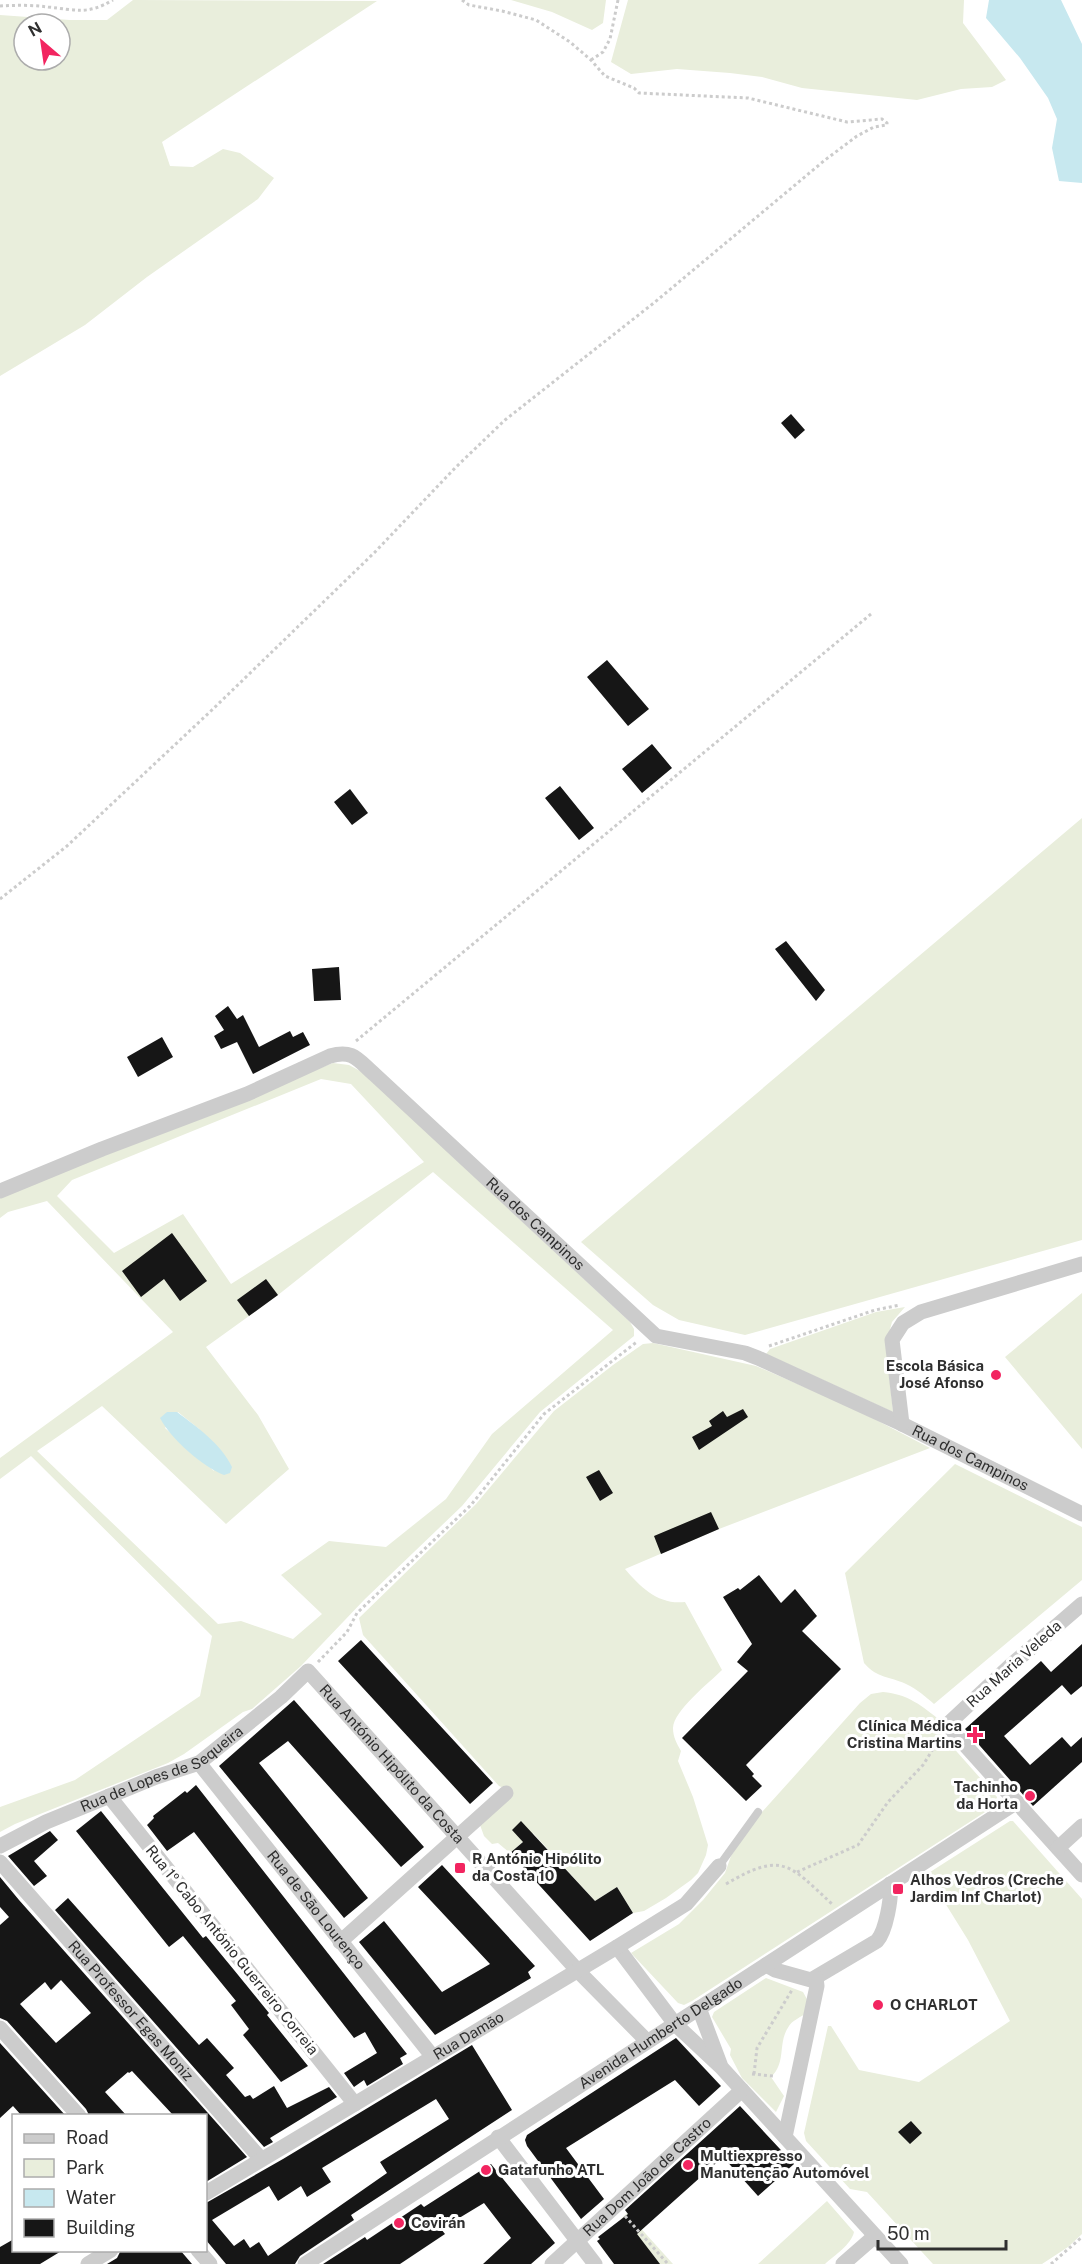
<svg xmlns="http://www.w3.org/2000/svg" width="1082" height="2264" viewBox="0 0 1082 2264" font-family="'Public Sans',sans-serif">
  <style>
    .green { fill: #e9eedc; fill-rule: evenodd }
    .water { fill: #c7e8ef }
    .building { fill: #161616; fill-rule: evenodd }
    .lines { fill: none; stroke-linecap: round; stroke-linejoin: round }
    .path { stroke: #ccc; stroke-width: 3; stroke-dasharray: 3 3; stroke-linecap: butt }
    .service { stroke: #ccc; stroke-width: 8 }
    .minor { stroke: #ccc; stroke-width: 15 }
    .poi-dot { fill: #f22560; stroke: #fff; stroke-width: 2 }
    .labels { text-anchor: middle; stroke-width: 6; stroke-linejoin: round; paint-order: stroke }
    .street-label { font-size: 15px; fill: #2f2f2f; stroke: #fff }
    .poi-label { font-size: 15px; font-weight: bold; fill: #2f2f2f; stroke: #fff; text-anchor: start }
  </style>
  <rect width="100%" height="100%" fill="#fff"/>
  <path class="green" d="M133 0 377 1 162 142 170 166 193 167 223 149 240 153 274 178 258 199 147 277 85 325 0 376V15L70 20H107ZM24 24H60V60H24Z
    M511 0H606L603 23 592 30 552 12Z
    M628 0H964L963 23 1006 80 992 87 961 89 917 100 802 88 762 77 730 73 677 69 631 74 611 62Z
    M1082 818V1240L745 1335 679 1320 653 1305 581 1242Z
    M333 1063 349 1065 362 1072 630 1322 634 1329V1336L540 1412 462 1506 365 1599 301 1666 252 1709 243 1712 184 1754 168 1763 15 1824 0 1832V1807L75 1780 200 1696 212 1636 31 1456 0 1479V1458L173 1332 47 1201 8 1212 0 1218V1195ZM321 1079 351 1084 424 1162 231 1284 183 1214 114 1253 57 1196 72 1180ZM433 1172 613 1330 492 1434 446 1499 386 1547 329 1541 281 1575 322 1614 293 1639 241 1621 218 1624 37 1451 102 1406 226 1524 289 1469 258 1415 206 1347 278 1295ZM178 1412 199 1429 214 1471 165 1428Z
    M1082 1293V1449L1005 1357Z
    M905 1307 892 1322 886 1344 893 1412 766 1354 770 1349 876 1312Z
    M653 1343 756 1366 855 1409 930 1448 719 1529 625 1569C641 1588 659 1605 685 1602L722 1670C709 1683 674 1710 673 1728 673 1737 677 1744 681 1751L678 1761 693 1797 708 1845 706 1855 698 1873 691 1880 666 1898 644 1911 633 1913 617 1887 595 1901 533 1833 510 1853 498 1843 492 1844 484 1836 480 1825 506 1789 499 1786 363 1635 359 1618 476 1504 554 1411 613 1365 643 1344Z
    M955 1464 1082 1527V1580L934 1704C926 1697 917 1689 906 1684 889 1676 878 1679 864 1663L845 1573Z
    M883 1692C908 1694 922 1706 941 1721L943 1725 942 1735 997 1797 996 1805 692 2001 684 2005 678 2003 631 1953 679 1924 703 1900 725 1873 731 1856 754 1821 860 1703 871 1694Z
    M1010 1821H1013L1082 1899V2234L1068 2247 1042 2264H933L867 2192 850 2189 806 2141 804 2133 828 2026H831L859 2070 919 2082 1010 2021 968 1940 927 1874Z
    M766 1978 803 1992 808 2001 805 2014C799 2018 792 2021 789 2026 777 2043 787 2062 771 2077L784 2096 776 2112 742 2078 730 2055 731 2049 712 2017 714 2012Z
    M827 2201 854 2232C851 2245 835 2255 825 2264H758Z
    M627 2213 673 2264H660L621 2219Z"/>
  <path class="water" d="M989 0H1061L1082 44V183L1059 181 1052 148 1057 119 1048 98 1020 58 986 18Z
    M167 1412H177C196 1426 222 1445 232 1467L230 1473 224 1475C203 1467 170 1438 160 1418Z"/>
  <path class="building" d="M791 414 805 430 795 439 781 423Z
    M607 660 649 709 628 726 587 677Z
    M652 744 672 768 642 793 622 769Z
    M560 786 594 828 579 840 545 798Z
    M350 789 368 813 352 825 334 802Z
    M786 941 825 990 816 1001 775 949Z
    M339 967 341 1000 314 1001 312 969Z
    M228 1006 237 1019 243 1015 259 1047 290 1031 293 1037 303 1032 310 1045 253 1074 237 1042 221 1049 214 1036 224 1030 215 1016Z
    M162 1037 173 1057 138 1077 127 1057Z
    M172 1233 207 1281 180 1301 164 1279 141 1297 122 1271Z
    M266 1279 278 1295 249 1316 237 1300Z
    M743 1409 748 1417 699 1450 692 1437 712 1426 709 1421 723 1411 727 1417Z
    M599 1470 613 1493 600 1501 586 1477Z
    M711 1512 719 1529 661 1554 654 1536Z
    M759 1575 781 1603 795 1589 817 1616 802 1631 841 1669 746 1765 754 1774 752 1776 762 1786 746 1801 682 1738 748 1671 737 1662 752 1644 723 1597 738 1588 740 1590Z
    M361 1640 493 1783 470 1804 338 1661Z
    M1082 1644V1686L1071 1695 1062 1685 1004 1736 1030 1765 1062 1737 1071 1747 1082 1737V1762L1033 1806 965 1729 1041 1661 1051 1672Z
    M294 1700 424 1847 401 1867 288 1741 259 1763 368 1898 344 1918 219 1766Z
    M196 1785 407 2054 400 2058 403 2064 367 2086 364 2080 354 2087 344 2073 377 2053 365 2032 354 2038 194 1832 167 1851 147 1825 154 1818 153 1816 185 1791 187 1793Z
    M101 1811 203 1938 206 1936 234 1970 269 2013 267 2015 308 2066 281 2082 243 2035 249 2029 231 2005 236 2001 205 1963 183 1936 169 1947 76 1831Z
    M521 1821 595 1901 617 1887 633 1913 590 1941 510 1853 523 1842 512 1830Z
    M50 1831 58 1840 34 1861 47 1876 34 1886 8 1856Z
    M442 1865 535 1966 528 1972 531 1978 435 2035 359 1942 384 1921 442 1992 490 1964 418 1887Z
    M0 1877 19 1900 247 2157 206 2182V2115H173L132 2071 129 2073 128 2072 105 2092 126 2115H89L86 2109 7 2021 0 2018V1925L9 1917 0 1907ZM61 1980 91 2013 56 2043 20 2004 45 1982 51 1990Z
    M68 1898 199 2045 207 2038 234 2068 226 2075 245 2097 250 2095 253 2099 274 2086 287 2108 329 2087 337 2097 270 2138 273 2142 264 2147 55 1910Z
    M676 2038 721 2086 699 2106 675 2080 566 2148 604 2199 581 2219 527 2146 525 2140 527 2135Z
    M0 2043 65 2115H21L13 2106 0 2118Z
    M472 2045 512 2110 351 2215 354 2220 300 2256 295 2264H226L206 2240V2203L283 2159ZM436 2099 449 2119 380 2162 387 2173 268 2256 259 2242 250 2248 244 2239 234 2246 212 2220 269 2186 278 2201 301 2186 307 2197 331 2182 322 2168Z
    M740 2106 794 2164 758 2196 723 2157 637 2234 660 2264H614L597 2241 600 2239 598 2237 628 2214 625 2210Z
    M911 2121 922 2133 910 2144 898 2132Z
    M491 2164 555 2243 531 2264H483L511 2238 484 2203 441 2229 445 2234 400 2264H323L365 2237 367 2240 421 2204 424 2207Z
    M14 2239V2250H63L40 2264H0V2247Z
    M121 2250H180L192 2264H107L117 2258Z"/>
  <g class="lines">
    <path class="path" d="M0 6C16 5 33 5 48 7 77 10 87 15 113 0
      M591 60 603 52 610 39 618 0
      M0 899 67 846 213 709 375 552 455 468 505 420 655 302 825 160 857 136 874 127 887 125V123L882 119 847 122 748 98 639 93 634 88 605 76 591 60 570 42 536 20 502 11 469 5 462 0
      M356 1041 871 614
      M769 1346 875 1310 900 1305
      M318 1662 347 1632 357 1613 471 1505 544 1414 638 1341
      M797 1872 858 1845 888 1802 923 1765 940 1738
      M726 1884C782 1851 789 1864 832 1904
      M752 2074 773 2076
      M754 2074 757 2048 792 1990
      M625 2216 668 2264
      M1051 2264 1082 2237"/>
    <path class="service" d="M719 1866 758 1812"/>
    <g class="minor">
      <path id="s1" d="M0 1191 102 1149 247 1094 330 1056C353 1049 358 1060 374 1074L656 1336 745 1353 758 1358 902 1424 1082 1514"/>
      <path d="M902 1424 892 1340 903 1323 921 1312 1082 1264"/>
      <path d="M1082 1604 1010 1666 947 1725 1082 1875"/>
      <path id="s2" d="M199 1763 433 2057"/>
      <path d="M109 1796 355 2104"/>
      <path id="s3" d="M0 1846 46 1822 156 1777 199 1763 281 1697 308 1671 578 1971 647 2041"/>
      <path d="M1058 1848 1082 1826"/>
      <path id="s4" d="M0 1862 261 2159"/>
      <path d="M340 1942 506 1793"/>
      <path d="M617 1947 675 2024 721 2067 901 2264"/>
      <path d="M766 1965 775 1970 811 1980 877 1941C886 1931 892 1897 890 1884"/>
      <path d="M699 2008 720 2064"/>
      <path d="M0 2028 79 2116"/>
      <path d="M498 2137 595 2264"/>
      <path d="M785 2137 817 1986 816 1978"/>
      <path id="s5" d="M206 2193 617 1947 686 1904 719 1866"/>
      <path d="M198 2250 210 2264"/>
      <path d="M88 2264 111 2250"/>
      <path id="s6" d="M305 2264 1017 1802"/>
      <path id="s7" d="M552 2264 742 2090"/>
      <path d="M843 2264 875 2236"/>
    </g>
  </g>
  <g class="poi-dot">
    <circle cx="996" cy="1375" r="6"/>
    <path d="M972 1726h6v6h6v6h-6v6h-6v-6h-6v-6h6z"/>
    <circle cx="1030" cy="1796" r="6"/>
    <rect x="454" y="1862" width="12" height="12" rx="3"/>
    <rect x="892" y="1883" width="12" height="12" rx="3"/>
    <circle cx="878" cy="2005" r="6"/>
    <circle cx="688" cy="2165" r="6"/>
    <circle cx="486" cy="2170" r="6"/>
    <circle cx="399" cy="2223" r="6"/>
  </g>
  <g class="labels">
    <g class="street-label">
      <text dy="5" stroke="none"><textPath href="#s1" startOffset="628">Rua dos Campinos</textPath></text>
      <text dy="5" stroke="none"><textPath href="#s1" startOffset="1132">Rua dos Campinos</textPath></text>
      <text transform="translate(1014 1664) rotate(-42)" y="5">Rua Maria Veleda</text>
      <text dy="5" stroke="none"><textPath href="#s3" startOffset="484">Rua António Hipólito da Costa</textPath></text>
      <text dy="5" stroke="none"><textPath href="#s3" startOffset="180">Rua de Lopes de Sequeira</textPath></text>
      <text dy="5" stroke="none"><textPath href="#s2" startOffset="188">Rua de São Lourenço</textPath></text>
      <text transform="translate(232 1950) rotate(51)" y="5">Rua 1º Cabo António Guerreiro Correia</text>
      <text dy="5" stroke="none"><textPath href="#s4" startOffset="198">Rua Professor Egas Moniz</textPath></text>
      <text dy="5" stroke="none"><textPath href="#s6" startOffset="424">Avenida Humberto Delgado</textPath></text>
      <text dy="5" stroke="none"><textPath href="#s5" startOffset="306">Rua Damão</textPath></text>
      <text dy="5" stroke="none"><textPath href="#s7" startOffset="129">Rua Dom João de Castro</textPath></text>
    </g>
    <g class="poi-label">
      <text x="984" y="1371" text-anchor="end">Escola Básica<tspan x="984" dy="17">José Afonso</tspan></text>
      <text x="962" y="1731" text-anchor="end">Clínica Médica<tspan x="962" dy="17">Cristina Martins</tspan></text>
      <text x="1018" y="1792" text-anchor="end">Tachinho<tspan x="1018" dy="17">da Horta</tspan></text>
      <text x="472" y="1864">R António Hipólito<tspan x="472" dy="17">da Costa 10</tspan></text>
      <text x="910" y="1885">Alhos Vedros (Creche<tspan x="910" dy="17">Jardim Inf Charlot)</tspan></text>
      <text x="890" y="2010">O CHARLOT</text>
      <text x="700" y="2161">Multiexpresso<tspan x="700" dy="17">Manutenção Automóvel</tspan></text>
      <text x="498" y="2175">Gatafunho ATL</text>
      <text x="411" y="2228">Covirán</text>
    </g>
  </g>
  <rect x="12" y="2114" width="195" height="138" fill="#ffffff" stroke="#acacac" stroke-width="1.5"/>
  <rect x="24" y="2134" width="30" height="9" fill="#cccccc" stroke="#acacac" stroke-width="1.5"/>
  <text x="66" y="2144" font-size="18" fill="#2f2f2f">Road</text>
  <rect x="24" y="2159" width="30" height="18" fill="#e9eedc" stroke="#acacac" stroke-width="1.5"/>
  <text x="66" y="2174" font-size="18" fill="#2f2f2f">Park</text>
  <rect x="24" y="2189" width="30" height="18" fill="#c7e8ef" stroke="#acacac" stroke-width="1.5"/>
  <text x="66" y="2204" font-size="18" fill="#2f2f2f">Water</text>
  <rect x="24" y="2219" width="30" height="18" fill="#161616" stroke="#acacac" stroke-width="1.5"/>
  <text x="66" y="2234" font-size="18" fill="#2f2f2f">Building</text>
  <g transform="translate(42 42) rotate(331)"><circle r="28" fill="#ffffff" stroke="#acacac" stroke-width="1.5"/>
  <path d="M0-4.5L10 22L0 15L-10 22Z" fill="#f22560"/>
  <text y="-9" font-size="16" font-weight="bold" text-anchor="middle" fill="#2f2f2f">N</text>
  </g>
  <path d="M878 2240v9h128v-9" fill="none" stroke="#2f2f2f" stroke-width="3"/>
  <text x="887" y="2240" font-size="18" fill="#2f2f2f" stroke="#ffffff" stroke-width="4.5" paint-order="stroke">50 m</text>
</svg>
